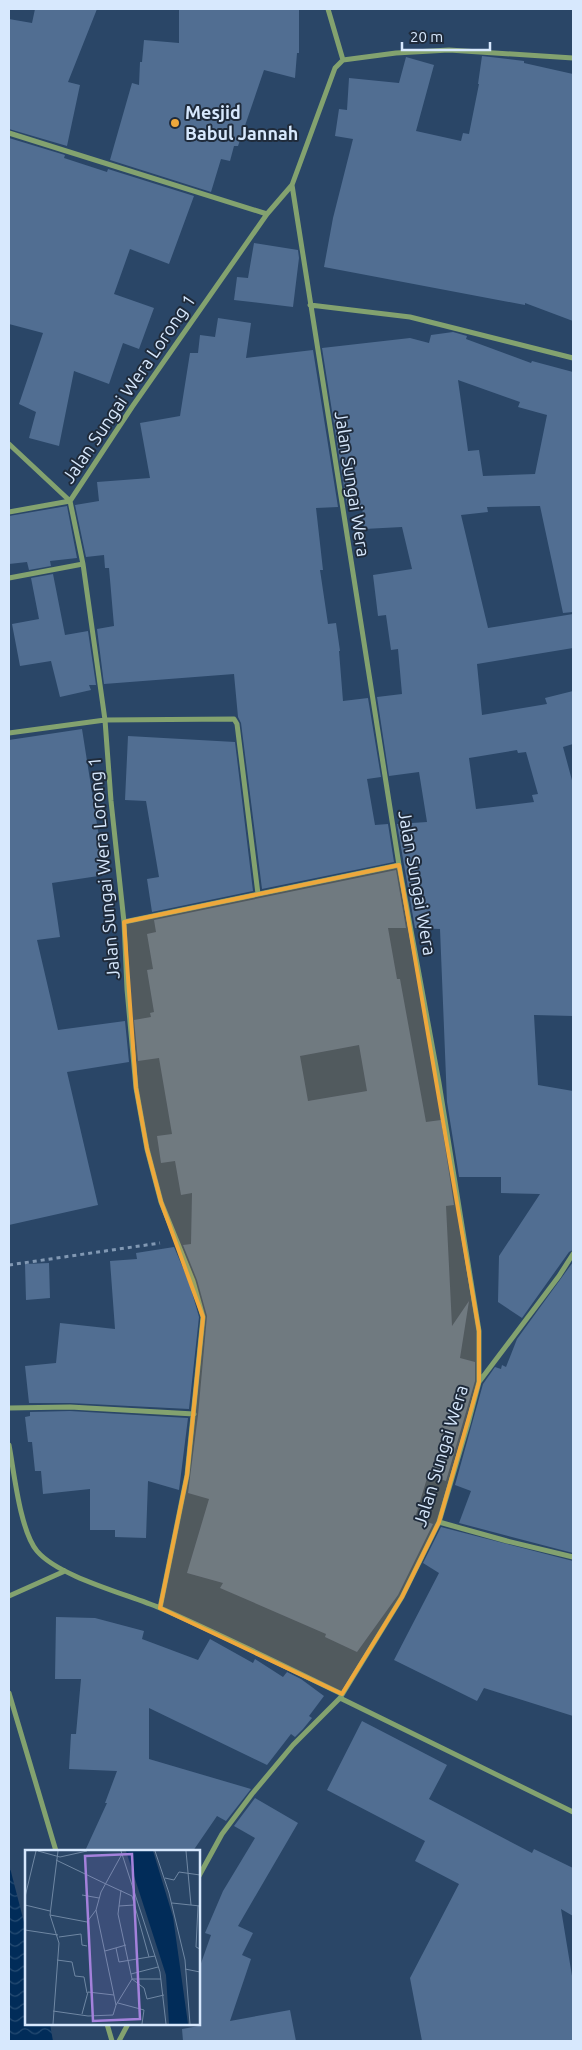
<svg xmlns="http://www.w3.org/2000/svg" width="582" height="2050" viewBox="0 0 582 2050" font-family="Ubuntu,sans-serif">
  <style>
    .water { fill: url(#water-waves) }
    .building { fill: #516e92; fill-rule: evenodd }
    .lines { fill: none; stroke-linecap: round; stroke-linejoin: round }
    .path { stroke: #8198b3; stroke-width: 3; stroke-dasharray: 4 4; stroke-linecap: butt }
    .minor { stroke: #83a26f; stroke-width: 5 }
    .marked { fill: #eea83c; fill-opacity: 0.2; stroke: #eea83c; stroke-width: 4; stroke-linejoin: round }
    .poi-dot { fill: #eea83c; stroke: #1f2b3b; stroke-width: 2 }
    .labels { text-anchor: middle; stroke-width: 4; stroke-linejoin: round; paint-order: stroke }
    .poi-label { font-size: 18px; font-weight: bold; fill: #d7e8fd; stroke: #1f2b3b; text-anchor: start }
    .street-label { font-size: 18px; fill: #d7e8fd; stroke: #1f2b3b }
    .inset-road { fill: none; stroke: #6f87a3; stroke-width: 1 }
    .view { fill: #a481db; fill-opacity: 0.15; stroke: #a481db; stroke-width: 2.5 }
    .inset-edge { fill: none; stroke: #d7e8fd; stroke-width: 2.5 }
  </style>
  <defs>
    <pattern id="water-waves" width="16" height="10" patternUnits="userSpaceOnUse" patternTransform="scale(1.25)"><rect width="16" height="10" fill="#012c59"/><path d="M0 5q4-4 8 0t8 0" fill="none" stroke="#254b72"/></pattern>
  </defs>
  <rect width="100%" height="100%" fill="#2a4667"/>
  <path class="water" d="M9 1864 26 1930V2024H50L53 2041H9Z"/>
  <path class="building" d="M35 9H97L68 82 80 85 67 146 9 129V19L32 23Z
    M179 9H299V53H297L295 78 264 70 238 146H234L230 161 221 159 211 192 110 160 132 83 139 85 140 62H142L144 40 179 43Z
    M482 56 524 61V63L573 74V321L525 303V305L324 267 333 218 353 139 335 136 339 109 347 110 349 78 399 83 406 57 434 65 416 131 461 141 463 133 469 134 479 84H478Z
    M9 138 65 155 64 158 107 172 108 169 194 196 169 264 130 249 114 294 154 308 139 349 123 343 109 384 74 371 59 446 29 438 36 412 19 404 43 333 9 324Z
    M254 243 298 250 299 258 293 307 234 300 237 277 248 278Z
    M218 318 251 323 246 358 313 350 338 507 316 508 323 570H320L328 624 336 623 340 651H339L343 701 368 698 381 777 367 779 375 825 388 824 394 862 262 889 241 723 238 717 234 674 104 684 97 629 114 626 109 568H105L104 555 86 557 75 505 99 501 97 482 150 478 140 423 180 416 190 353H198L200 335 215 337Z
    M453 332 467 336 466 339 531 363 532 361 573 372V612L563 613 540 506 487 507 488 512 461 515 488 628 573 614V648L477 664 482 715 547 704 545 698 573 691V744L563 747 573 784V1016L534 1015 538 1085 573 1091V1250L569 1252 522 1318 498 1302 499 1256 540 1194 501 1193V1177H459L447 1102 440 929 415 928 397 824 427 822 419 772 389 776 377 697 402 694 398 649 391 650 386 615 378 616 373 575 412 569 402 527 364 529 362 505 347 506 322 348 410 338 429 343 431 335ZM458 380 520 402 518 407 547 415 535 474 483 476 479 450 468 451ZM517 750 518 753 526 752 538 794 532 795 534 802 476 809 469 758Z
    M67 506 77 558 50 561 51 566 29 570 27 562 9 564V516Z
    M53 574 65 635 88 631 96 685H89L91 690 60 697 51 661 20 666 12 624 39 619 31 578Z
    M82 729 105 875 52 883 60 937 37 940 58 1030 125 1021 129 1062 67 1072 98 1205 9 1225V740Z
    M128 736 235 742 253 891 152 912 147 879 159 877 146 801 125 800Z
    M396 870 406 928H388L397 979H400L426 1122 441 1120 454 1205 446 1206 452 1326 469 1301 460 1358 475 1362V1381L446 1481 428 1475 415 1518 433 1524 398 1595 357 1652 325 1637 326 1634 220 1588 223 1583 187 1573 209 1499 188 1493 198 1415 207 1316 197 1280 183 1245 191 1244 192 1193 181 1195 175 1161 161 1163 157 1136 172 1134 159 1058 138 1061 134 1020 151 1017 150 1013 154 1012 147 970 153 969 147 934 156 932 154 920ZM359 1045 367 1091 308 1101 300 1056Z
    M174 1247 189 1282 199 1317 189 1409 70 1403H29L25 1366 56 1363 60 1323 115 1329 110 1261 137 1259 136 1253Z
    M573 1262V1553L459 1523 471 1491 455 1485 483 1384 495 1367 501 1369 502 1365 506 1367 517 1339Z
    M49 1263 50 1298 26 1300 25 1264Z
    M70 1411 188 1418 179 1490 148 1481 146 1538 115 1537V1530H90V1489L43 1494 41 1471H35L32 1442H28L25 1417 30 1416V1412Z
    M441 1527 573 1561V1716L484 1688 477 1701 394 1660 439 1573 423 1563Z
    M56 1617 95 1618 144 1631 142 1639 198 1660 210 1639 253 1663 255 1659 283 1677 287 1672 301 1679 324 1696 309 1716 312 1718 303 1729 295 1737 291 1734 267 1765 149 1708V1759L251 1789 226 1821 217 1816 193 1851H85L107 1803H105L117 1771 69 1769 71 1734H76L81 1679H55Z
    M362 1721 447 1765 429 1799 532 1853 534 1849 573 1868V1916L561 1909 573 1982V2041H422L410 1978 459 1884 415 1861 425 1841 327 1790Z
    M255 1798 298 1823 238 1926 253 1933 242 1955 251 1959 230 2021 290 2010 296 2041H183L182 2029 199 2026V1969L211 1935 205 1933 223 1891 255 1838 234 1826Z"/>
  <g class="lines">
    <path class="path" d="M9 1265 160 1243"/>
    <path class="minor" d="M328 9 343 60
      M9 133 267 214
      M310 305 410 317 573 358
      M9 444 70 501
      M9 512 70 501
      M9 578 83 564
      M9 733 105 720 234 719 237 724 258 894
      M124 922 399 865
      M479 1382 559 1276 573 1254
      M9 1408 70 1407 194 1414
      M9 1445C14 1471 20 1531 37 1551 59 1577 127 1594 160 1608 222 1635 282 1665 342 1694
      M439 1522 507 1541 573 1557
      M9 1596 65 1571
      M160 1608 187 1475 203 1317 193 1281 161 1202 147 1149 136 1088 127 989 124 922 111 801 105 720 83 564 70 501 132 407 267 214 292 185
      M9 1693 56 1851
      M340 1698 573 1812
      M199 1876 222 1834 252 1794 293 1745 340 1698 402 1597 439 1522 468 1424 479 1382V1331L473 1294 439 1083 399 865 292 185 335 68 343 60 396 53 449 50 573 58
      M107 2024 112 2041
      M119 2041 128 2024"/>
  </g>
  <path class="marked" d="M399 865 479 1331V1382L439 1522 402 1597 342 1694 160 1608 187 1475 203 1317 161 1202 147 1149 136 1088 124 922Z"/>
  <circle class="poi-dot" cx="175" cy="123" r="5"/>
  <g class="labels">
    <g class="poi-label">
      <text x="185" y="119">Mesjid<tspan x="185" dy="21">Babul Jannah</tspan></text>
    </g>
    <g class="street-label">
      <text transform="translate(129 389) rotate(-56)" y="6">Jalan Sungai Wera Lorong 1</text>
      <text transform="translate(352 484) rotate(81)" y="6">Jalan Sungai Wera</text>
      <text transform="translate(104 868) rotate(-95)" y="6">Jalan Sungai Wera Lorong 1</text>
      <text transform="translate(417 883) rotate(80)" y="6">Jalan Sungai Wera</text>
      <text transform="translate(441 1456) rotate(-73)" y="6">Jalan Sungai Wera</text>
    </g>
  </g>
  <g transform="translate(25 1850)">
    <rect width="175" height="175" fill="#2a4667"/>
    <path d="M101 1H128L148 67 163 174H144L141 125Z" fill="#012c59"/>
    <path class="inset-road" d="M13 1 35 7 62 1M96 1 130 106M130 1 144 43 160 110 165 174M161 1 166 55M31 10 81 34M140 28 149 30 154 22 175 25M81 34 107 46 124 107 130 106 135 122 141 174M57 45 74 48M0 47 11 1M147 53 175 56M0 55 25 61M94 56 109 55M173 56 171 97 175 99M25 65 62 72 71 60M0 80 33 85M34 87 56 84 57 95 62 96M91 98 94 112 124 107M80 101 101 95M32 110 47 112 50 126 59 127 62 143M160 119 175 122M106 124 133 117M107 129 119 138 122 149 139 145M107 129H136M93 153 119 160 117 174M91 155 107 129 93 64 96 40M28 161 63 166 88 165 91 155 71 60 76 42 97 4M57 164 63 142 89 145M28 174 34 93 25 65 33 1"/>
    <path class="view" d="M107 4 115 169 68 171 60 6Z"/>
    <rect width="175" height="175" class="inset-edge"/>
  </g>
  <rect width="582" height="2050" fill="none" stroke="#d7e8fd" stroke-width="20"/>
  <path d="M402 42v8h88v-8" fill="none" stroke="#d7e8fd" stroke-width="2.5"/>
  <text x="410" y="42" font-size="15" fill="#d7e8fd" stroke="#1f2b3b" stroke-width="4" paint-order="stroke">20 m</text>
</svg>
